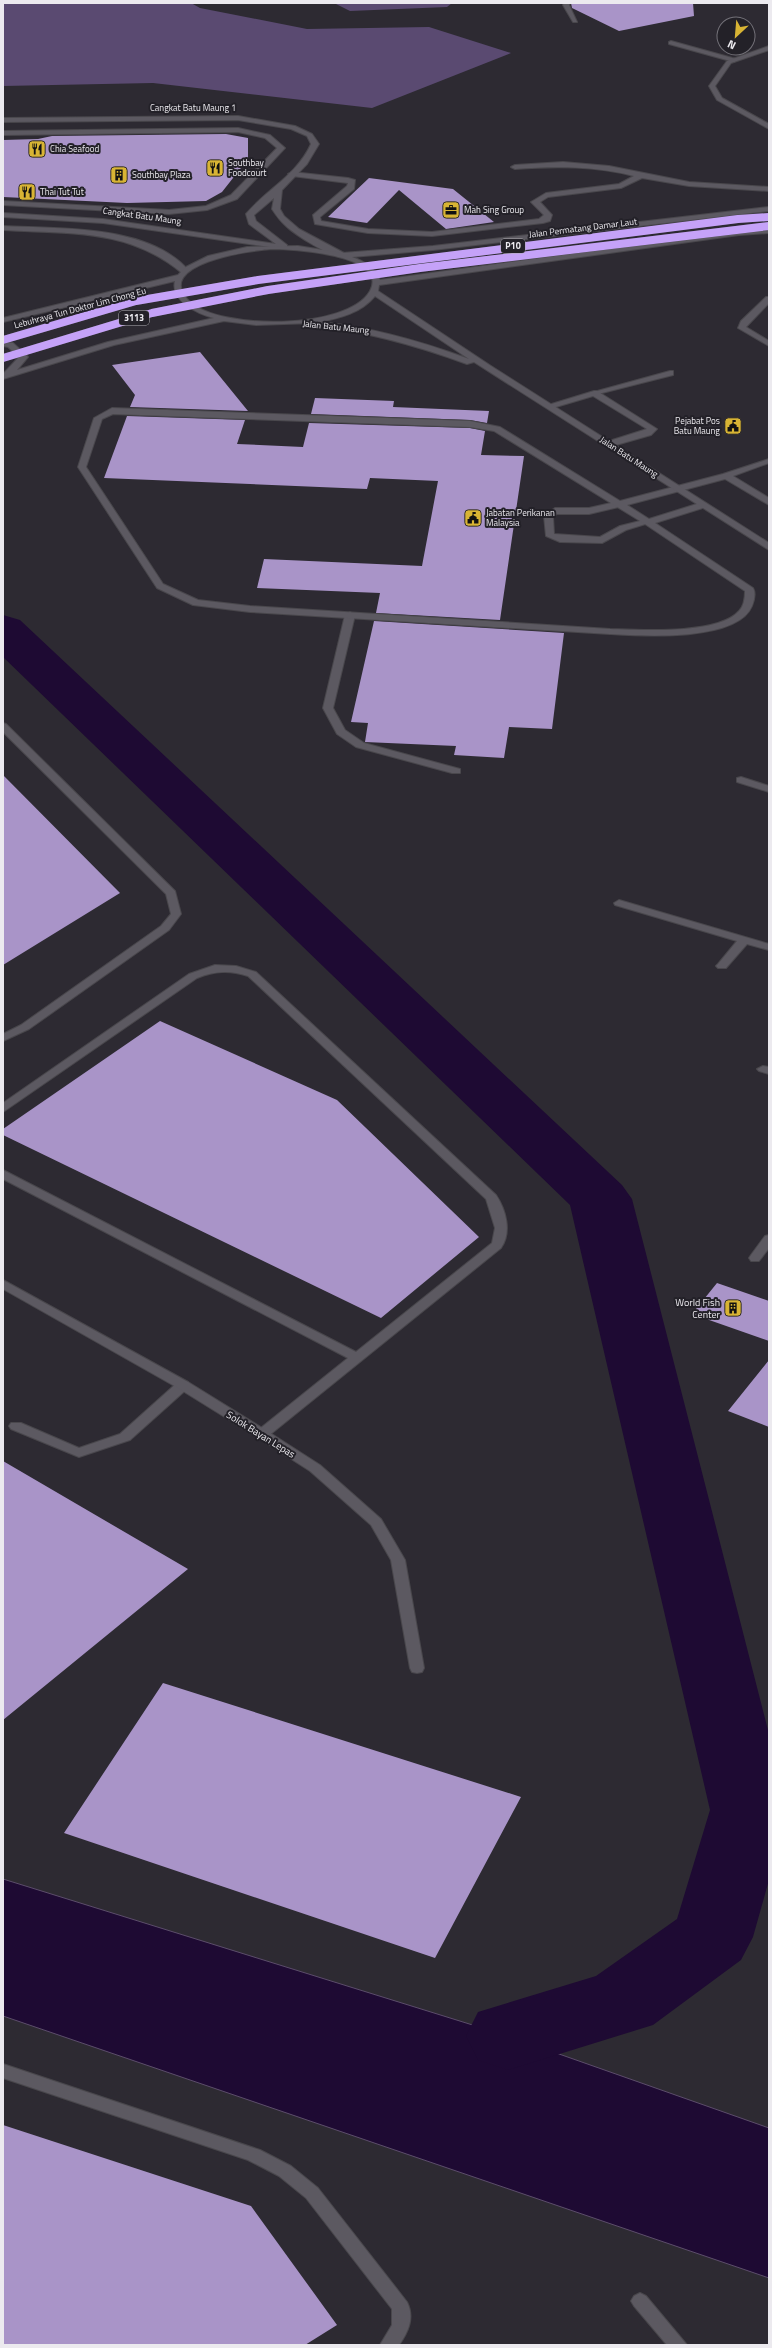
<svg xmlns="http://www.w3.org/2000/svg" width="772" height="2348" viewBox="0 0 772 2348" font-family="'Titillium Web',sans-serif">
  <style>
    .green { fill: #5a4a71 }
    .water { fill: #1e0a33; stroke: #5c4d6b }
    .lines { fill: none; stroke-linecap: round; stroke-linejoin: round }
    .river { fill: #1e0a33; fill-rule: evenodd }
    .building { fill: #a994c8 }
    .lane-casing { stroke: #49474c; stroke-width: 2 }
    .street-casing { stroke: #49474c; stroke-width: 2 }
    .secondary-casing { stroke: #49474c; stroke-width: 2 }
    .lane { fill: #5c5961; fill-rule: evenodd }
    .street { fill: #5c5961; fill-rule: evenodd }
    .secondary { fill: #5c5961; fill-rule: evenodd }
    .highway-bridge-casing { stroke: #49474c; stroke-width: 8; stroke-linecap: butt }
    .highway-bridge { stroke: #c5a2f8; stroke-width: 8 }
    .labels { text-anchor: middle; stroke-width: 4; stroke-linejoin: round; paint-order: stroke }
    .far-street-label { font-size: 9px; fill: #eceaef; stroke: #232128 }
    .far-poi-label { font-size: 9px; fill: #eceaef; stroke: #232128; text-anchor: start }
    .shield { fill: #232128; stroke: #b0aeb3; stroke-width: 1 }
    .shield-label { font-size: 9px; font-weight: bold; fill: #eceaef }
    .poi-label { font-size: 10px; fill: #eceaef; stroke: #232128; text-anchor: end }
    .street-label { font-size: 10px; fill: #eceaef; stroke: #232128 }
  </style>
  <rect width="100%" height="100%" fill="#2d2a32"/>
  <path class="green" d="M3 3H191L200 8 307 29 429 27 511 53 372 108 153 83 3 86Z
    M334 3H452L447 7 350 11Z"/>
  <path class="water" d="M3 1879 508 2036 769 2128V2278L3 2016Z"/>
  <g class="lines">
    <path class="river" d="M3 615 20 620 622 1185 632 1199 769 1734V1880L753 1937 741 1960 653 2025 508 2070 478 2060 466 2036 478 2012 596 1976 677 1919 710 1810 570 1205 3 657Z"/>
  </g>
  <path class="building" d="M571 3H693L694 16 619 31 572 8Z
    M226 134 248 138V159L222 192 206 201 127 203 3 197V140L38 139 52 136Z
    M369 178 453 189 494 222 446 229 399 190 367 223 328 217Z
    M200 352 248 411 130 407 135 395 112 365Z
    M315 398 394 401 393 407 489 411 487 423 470 420 311 414Z
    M127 416 245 420 237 444 303 447 309 423 470 428 485 431 481 455 524 456 500 620 376 613 380 593 257 588 264 559 422 566 438 481 370 478 367 489 104 478Z
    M374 621 564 633 552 729 509 727 504 758 454 755 456 746 365 742 368 723 351 722Z
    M3 775 120 893 3 965Z
    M160 1021 337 1100 479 1237 381 1318 3 1135V1129Z
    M717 1283 769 1301V1341L692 1314Z
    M769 1360V1427L728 1411Z
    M3 1461 188 1569 3 1720Z
    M163 1683 521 1797 435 1958 64 1833Z
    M3 2125 251 2206 337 2325 305 2345H3Z"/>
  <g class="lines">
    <defs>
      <path id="lane" d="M564 3H570L569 5 577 22H573L563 5Z
        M671 41 736 59 737 60 734 62 669 44V42Z
        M238 128 270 135 285 148 237 199 207 210 169 214 3 205V201L169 210 206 206 231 195 277 148 265 138 238 132 3 135V131Z
        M563 162 609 166 689 182 769 187V191L689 186 642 178 621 188 548 197 540 202 552 215 550 221 543 223 432 236 368 233 315 224 313 215 347 186 348 183 292 176 288 174 292 172 348 178 355 180 354 189 320 217 321 221 368 229 432 232 539 219 544 215 531 202 546 193 619 184 634 176C595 166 556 166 515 169L511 167 515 165Z
        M670 371H673V375L594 395 590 393Z
        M620 501 623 502V506L589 514H557L553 517 554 534 600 537 620 526 648 519 652 522 626 530 602 543 560 542 546 536 544 516 555 508H589Z
        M350 612 355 615 333 708 345 730 364 743 460 769V773H452L356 747 337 734 323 708 345 615Z
        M3 723 6 724 175 891 181 914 169 930 29 1029 3 1041V1034L21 1025 161 926 171 914 166 894 3 732Z
        M741 777 769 786V792L737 782V778Z
        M619 900 769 944V950L747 944 726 968H718L716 966 718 964 737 941 615 905 614 903Z
        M215 965 236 966 256 972 496 1195C506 1210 512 1232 501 1248L267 1437H257L255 1434 257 1431 348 1358 3 1179V1170L356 1352 492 1243 495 1228 486 1199 248 976C229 970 215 971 197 978L3 1112V1103L189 974Z
        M183 1381 188 1382 190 1385 188 1388 130 1440 79 1457 11 1429 9 1426 11 1423H21L79 1448 120 1434 178 1382Z
        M3 2064 260 2150 291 2166 318 2188 407 2302C415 2318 408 2332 399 2345H380L392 2325V2309L306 2198 279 2176 248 2160 3 2078Z
        M640 2293 646 2296 687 2345H667L634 2306 631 2301 634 2296Z"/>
      <path id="street" d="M769 46V50L731 63 715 86 722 98 769 124V129L717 100 709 86 727 61Z
        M238 116 295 126 312 134 319 144 307 164 282 190 280 209 284 216 299 229 344 253V257C333 259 294 234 286 226 280 221 276 215 272 209L274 198 254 215 256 221 287 245V249H284L103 223 3 217V213L103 219 276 244 249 224 246 214C267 189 297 175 311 144L307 136 291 129 238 120 3 122V118Z
        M3 226C59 229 149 224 189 271L182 273C128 228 69 234 3 230Z
        M766 297H769V303L746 327 769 341V346L738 328 741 321Z
        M594 391H597L657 429 651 435 609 447 605 444 606 442 647 429 593 396 549 409 545 406Z
        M112 408 470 421 500 427 620 501 723 474 769 459V463L733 476 769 498V505L725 479 627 505 649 519 700 503H706V507L655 523 753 588C756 593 754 601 752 606 737 642 643 636 610 634L250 612 193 605 157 588 78 467 94 418ZM113 414 470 427 494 431 645 524 745 591C745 598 744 606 739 611 718 635 640 630 610 629L250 606 198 600 163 584 86 467 102 419Z
        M763 1066 769 1067V1074L759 1071 757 1069Z
        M769 1235V1248L759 1261H751L749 1258 751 1255 765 1236Z
        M3 1280 188 1382 267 1431 320 1465 381 1519 405 1560 424 1668 422 1672 417 1673 412 1672 410 1668 391 1560 371 1525 310 1471 257 1437 178 1388 3 1289Z"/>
      <path id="secondary" d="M769 207V211L433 250 352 257C364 261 374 268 380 280L739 231 769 229V233L739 235 379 285 378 291 491 366 769 543V550L474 362 467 364C418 346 369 332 316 326L312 323 256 325 224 321 114 345 3 379V374L19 357 8 347 3 346V342L13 343 28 357 17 370 108 342 214 318C198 314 170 301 175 281L3 322V318L178 275 186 267 208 256 247 247 298 246 342 253 433 246ZM272 249C289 249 390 254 370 291 348 330 221 330 190 302 150 264 252 250 272 249ZM375 296 469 359C420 341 372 327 320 322 340 318 361 313 375 296Z"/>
    </defs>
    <use href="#lane" class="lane-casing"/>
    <use href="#street" class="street-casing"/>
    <use href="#secondary" class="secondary-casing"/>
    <use href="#lane" class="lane"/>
    <use href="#street" class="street"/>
    <use href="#secondary" class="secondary"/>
    <defs>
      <path id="highway-bridge" d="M3 340 136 301 258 280 738 219 769 217
        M3 358 152 313 268 290 420 268 769 226"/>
    </defs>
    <use href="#highway-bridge" class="highway-bridge-casing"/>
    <use href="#highway-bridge" class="highway-bridge"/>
  </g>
  <defs>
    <symbol id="restaurant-square" viewBox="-11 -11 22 22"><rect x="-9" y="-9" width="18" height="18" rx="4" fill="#d8b434" stroke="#232128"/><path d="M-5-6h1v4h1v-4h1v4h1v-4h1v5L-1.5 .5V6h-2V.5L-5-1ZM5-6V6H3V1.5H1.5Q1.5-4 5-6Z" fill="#111"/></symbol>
    <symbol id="building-square" viewBox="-11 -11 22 22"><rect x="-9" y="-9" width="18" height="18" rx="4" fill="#d8b434" stroke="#232128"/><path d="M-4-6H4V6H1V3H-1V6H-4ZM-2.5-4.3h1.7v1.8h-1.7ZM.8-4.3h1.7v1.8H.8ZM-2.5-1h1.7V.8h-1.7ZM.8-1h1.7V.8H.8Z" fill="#111"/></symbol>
    <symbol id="office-square" viewBox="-11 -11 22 22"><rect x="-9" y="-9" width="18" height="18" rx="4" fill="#d8b434" stroke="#232128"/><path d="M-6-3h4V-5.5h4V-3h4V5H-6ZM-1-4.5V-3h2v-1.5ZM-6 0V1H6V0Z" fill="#111"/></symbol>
    <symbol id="civic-square" viewBox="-11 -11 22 22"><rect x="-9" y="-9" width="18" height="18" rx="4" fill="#d8b434" stroke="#232128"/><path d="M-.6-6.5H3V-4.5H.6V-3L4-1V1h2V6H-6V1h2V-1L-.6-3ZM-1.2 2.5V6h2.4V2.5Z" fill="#111"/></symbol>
  </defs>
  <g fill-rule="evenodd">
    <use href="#restaurant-square" x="27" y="139" width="20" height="20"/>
    <use href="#restaurant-square" x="205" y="158" width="20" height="20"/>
    <use href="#building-square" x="109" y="165" width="20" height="20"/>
    <use href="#restaurant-square" x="17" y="182" width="20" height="20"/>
    <use href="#office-square" x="441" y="200" width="20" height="20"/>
    <use href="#civic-square" x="723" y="416" width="20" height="20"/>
    <use href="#civic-square" x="463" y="508" width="20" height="20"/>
    <use href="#building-square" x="723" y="1298" width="20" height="20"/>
  </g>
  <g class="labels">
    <g class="far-street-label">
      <text x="193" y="111">Cangkat Batu Maung 1</text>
      <text transform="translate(142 216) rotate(8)" y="3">Cangkat Batu Maung</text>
      <text transform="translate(583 228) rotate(-7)" y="3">Jalan Permatang Damar Laut</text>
      <text transform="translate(80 308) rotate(-15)" y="3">Lebuhraya Tun Doktor Lim Chong Eu</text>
      <text transform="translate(336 327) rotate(6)" y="3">Jalan Batu Maung</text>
      <text transform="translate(629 457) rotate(33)" y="3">Jalan Batu Maung</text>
    </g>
    <g class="far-poi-label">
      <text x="50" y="152">Chia Seafood</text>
      <text x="228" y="166">Southbay<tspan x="228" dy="10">Foodcourt</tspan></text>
      <text x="132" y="178">Southbay Plaza</text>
      <text x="40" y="195">Thai Tut Tut</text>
      <text x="464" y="213">Mah Sing Group</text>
      <text x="720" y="424" text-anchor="end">Pejabat Pos<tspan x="720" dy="10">Batu Maung</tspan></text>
      <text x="486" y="516">Jabatan Perikanan<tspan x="486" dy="10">Malaysia</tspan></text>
    </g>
    <g class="shield">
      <rect x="501" y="239" width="24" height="14" rx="3"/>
      <rect x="119" y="311" width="30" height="14" rx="3"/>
    </g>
    <g class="shield-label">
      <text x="513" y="249">P10</text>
      <text x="134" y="321">3113</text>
    </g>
    <g class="poi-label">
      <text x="720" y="1306">World Fish<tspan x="720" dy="12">Center</tspan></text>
    </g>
    <g class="street-label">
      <text transform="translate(261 1434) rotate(32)" y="4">Solok Bayan Lepas</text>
    </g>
  </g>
  <rect width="772" height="2348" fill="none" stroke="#eceaef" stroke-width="8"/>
  <g transform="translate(736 36) rotate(206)"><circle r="19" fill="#232128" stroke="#737178"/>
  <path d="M0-3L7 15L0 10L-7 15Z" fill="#d8b434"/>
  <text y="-6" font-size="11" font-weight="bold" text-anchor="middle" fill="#eceaef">N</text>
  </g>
</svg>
